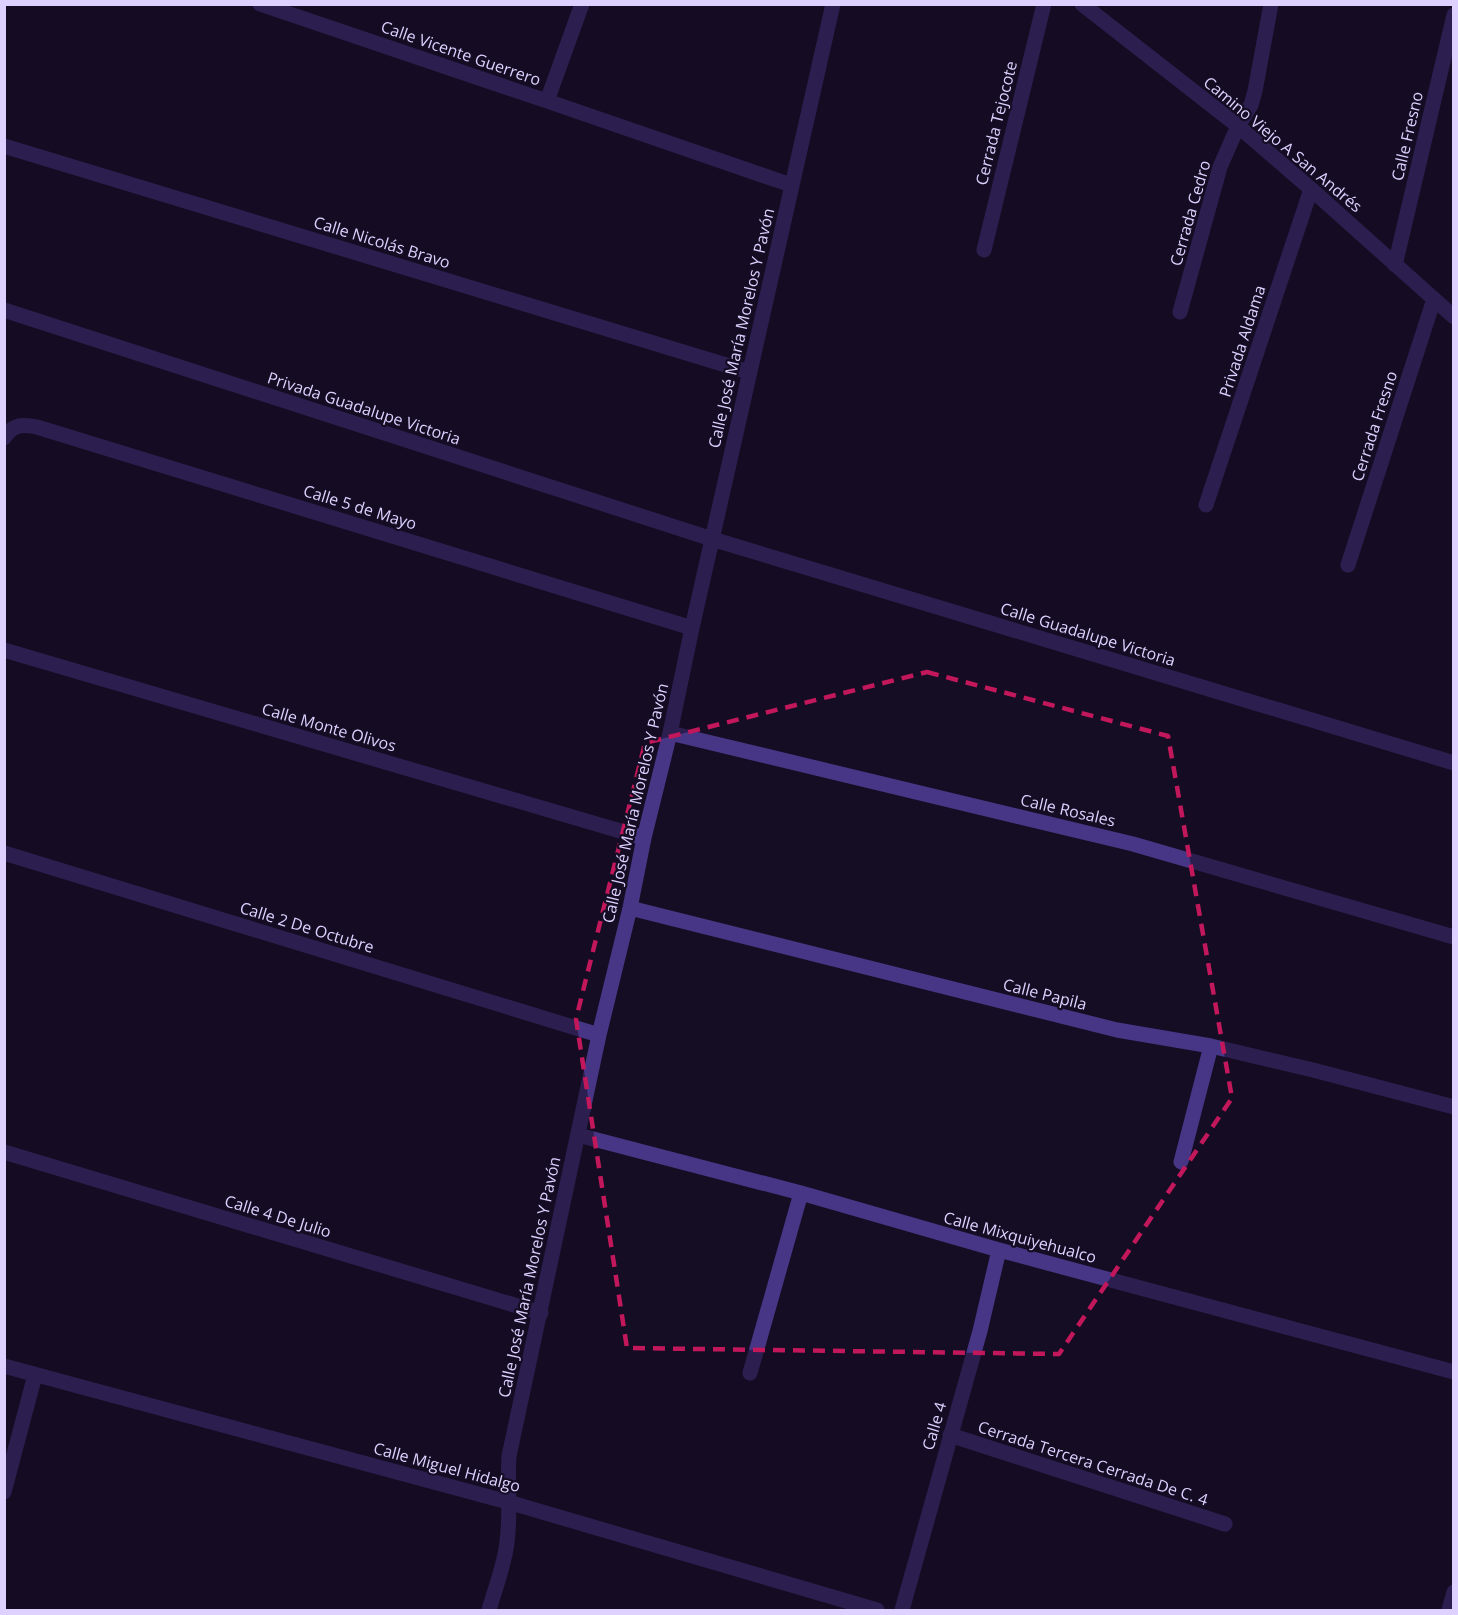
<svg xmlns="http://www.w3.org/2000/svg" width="1458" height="1615" viewBox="0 0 1458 1615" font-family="'Open Sans',sans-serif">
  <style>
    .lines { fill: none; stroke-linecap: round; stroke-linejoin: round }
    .minor { stroke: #473685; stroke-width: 15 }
    .marked { fill: none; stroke: #c2185b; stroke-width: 4.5; stroke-dasharray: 12 8; stroke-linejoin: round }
    .labels { text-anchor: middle; stroke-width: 4.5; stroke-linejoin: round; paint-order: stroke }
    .street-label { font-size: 16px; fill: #ded0ff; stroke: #150d24 }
  </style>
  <rect width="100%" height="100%" fill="#150d24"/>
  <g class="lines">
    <path class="minor" d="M260 4 547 101 791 185
      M1082 4 1238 126 1311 189 1454 317
      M547 101 582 4
      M4 146 749 372
      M984 250 1044 4
      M1395 265 1454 15
      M4 310 712 539 1454 763
      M1180 312 1220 167 1238 126 1251 105 1255 91 1271 4
      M4 438C13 424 23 424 37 427L692 628
      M1206 505 1311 189
      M1348 565 1434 299
      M4 650 644 838
      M670 733 1133 844 1454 937
      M4 853 599 1035
      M630 908 1117 1030 1211 1046 1313 1070 1454 1107
      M578 1135 801 1193 999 1250 1454 1372
      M4 1152 541 1313
      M1181 1162 1211 1046
      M4 1366 508 1502 877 1610
      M750 1373 801 1193
      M950 1435 1225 1524
      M4 1492 35 1375
      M489 1610C495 1589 505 1563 507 1542 511 1513 507 1485 509 1456L599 1035 630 908 644 838 670 733 692 628 833 4
      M902 1610 980 1331 999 1250
      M1449 1610 1454 1592"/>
  </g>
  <path d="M0 0H1458V1615H0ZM927 672 1168 736 1232 1098 1059 1354 627 1348 576 1019 645 743Z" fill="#150d24" fill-opacity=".55" fill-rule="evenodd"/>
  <path class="marked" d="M927 672 1168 736 1232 1098 1059 1354 627 1348 576 1019 645 743Z"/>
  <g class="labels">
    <g class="street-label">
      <text transform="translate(461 53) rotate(19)" y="6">Calle Vicente Guerrero</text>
      <text transform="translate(996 123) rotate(-76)" y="6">Cerrada Tejocote</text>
      <text transform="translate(1407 136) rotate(-77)" y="6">Calle Fresno</text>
      <text transform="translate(1283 144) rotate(40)" y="6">Camino Viejo A San Andrés</text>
      <text transform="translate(1190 213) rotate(-74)" y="6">Cerrada Cedro</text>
      <text transform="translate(382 242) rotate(17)" y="6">Calle Nicolás Bravo</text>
      <text transform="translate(741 328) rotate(-77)" y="6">Calle José María Morelos Y Pavón</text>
      <text transform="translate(1242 341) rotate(-72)" y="6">Privada Aldama</text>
      <text transform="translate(364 408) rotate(18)" y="6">Privada Guadalupe Victoria</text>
      <text transform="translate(1374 426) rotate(-72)" y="6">Cerrada Fresno</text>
      <text transform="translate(360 507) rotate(17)" y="6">Calle 5 de Mayo</text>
      <text transform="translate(1088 634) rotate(17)" y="6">Calle Guadalupe Victoria</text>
      <text transform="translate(329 727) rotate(16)" y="6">Calle Monte Olivos</text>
      <text transform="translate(635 803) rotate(-77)" y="6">Calle José María Morelos Y Pavón</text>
      <text transform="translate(1068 810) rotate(13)" y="6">Calle Rosales</text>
      <text transform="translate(307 927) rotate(17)" y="6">Calle 2 De Octubre</text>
      <text transform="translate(1045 994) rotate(14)" y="6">Calle Papila</text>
      <text transform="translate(278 1216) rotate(17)" y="6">Calle 4 De Julio</text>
      <text transform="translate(1020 1237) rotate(15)" y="6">Calle Mixquiyehualco</text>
      <text transform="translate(529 1277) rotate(-78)" y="6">Calle José María Morelos Y Pavón</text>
      <text transform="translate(934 1426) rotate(-74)" y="6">Calle 4</text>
      <text transform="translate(1093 1463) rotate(18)" y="6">Cerrada Tercera Cerrada De C. 4</text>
      <text transform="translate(447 1467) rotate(15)" y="6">Calle Miguel Hidalgo</text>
    </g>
  </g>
  <rect width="1458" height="1615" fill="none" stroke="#ded0ff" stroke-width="12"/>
</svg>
